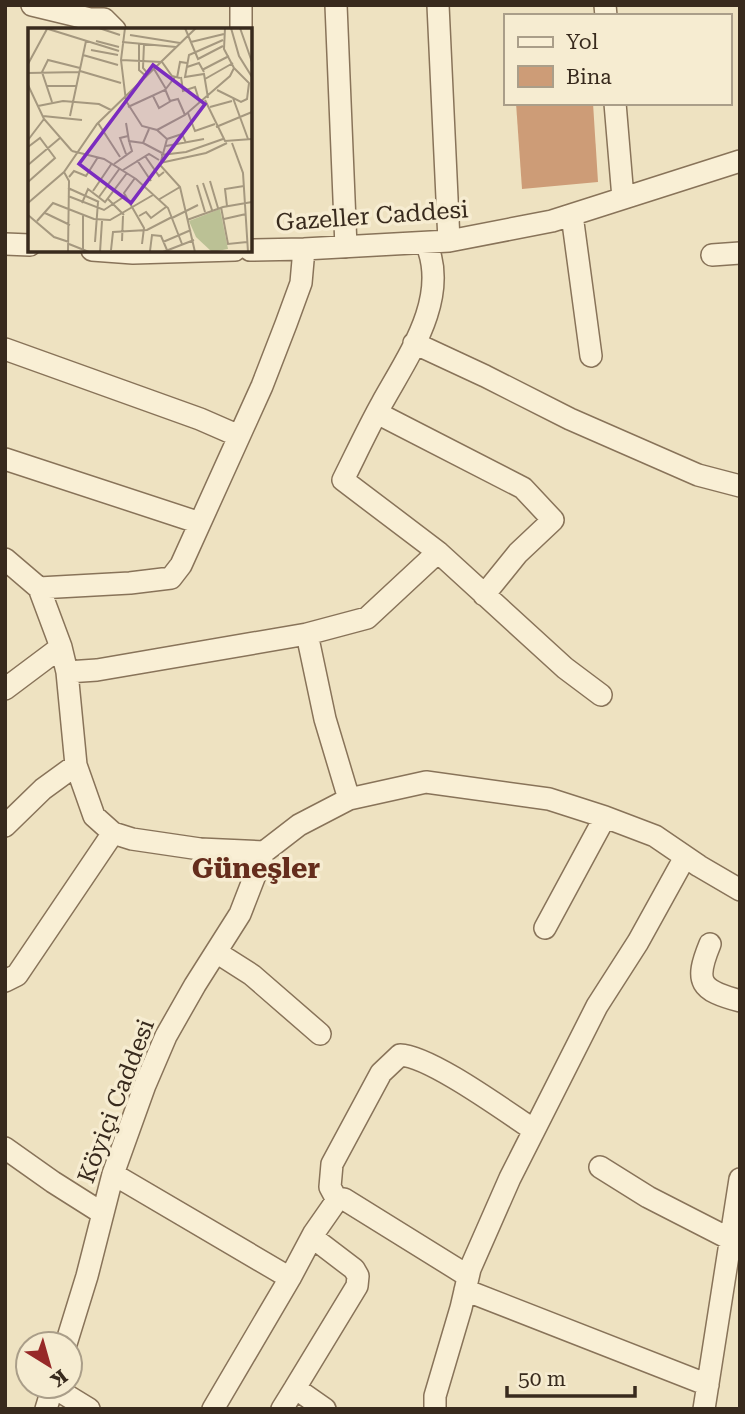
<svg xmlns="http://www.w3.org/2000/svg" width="745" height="1414" viewBox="0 0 745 1414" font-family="'Roboto Serif',serif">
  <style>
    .building { fill: #cd9c77 }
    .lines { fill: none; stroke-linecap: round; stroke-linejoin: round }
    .minor-casing { stroke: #887359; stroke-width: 24 }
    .minor { stroke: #f9efd5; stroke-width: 21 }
    .labels { text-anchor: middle; stroke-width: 7; stroke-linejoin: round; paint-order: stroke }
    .street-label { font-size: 24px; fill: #382a1d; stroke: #f6ecd1 }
    .quarter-label { font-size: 28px; font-weight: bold; fill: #652d1c; stroke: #f6ecd1 }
    .inset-road { fill: none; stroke: #a5987f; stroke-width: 2 }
    .view { fill: #7b2cbf; fill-opacity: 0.15; stroke: #7b2cbf; stroke-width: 3.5 }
    .inset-edge { fill: none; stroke: #382a1d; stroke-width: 3.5 }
  </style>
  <rect width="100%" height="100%" fill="#eee2c1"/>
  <path class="building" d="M516 103H593L598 182 522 189Z"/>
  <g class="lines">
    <defs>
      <path id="minor" d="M32 5 90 19H104L115 30
        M241 5V30
        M336 5 346 247
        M438 5 449 241
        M605 5 606 16
        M615 103 623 198
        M572 215 591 356
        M426 243C450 298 408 356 382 403 368 428 356 454 343 480L438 552
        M5 244 30 245
        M92 250 133 253 235 250
        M250 250 304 249 449 241 552 221 740 161
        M712 255 740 253
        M414 343 485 376 570 419 698 475 740 486
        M5 349 200 419 239 436
        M377 413 523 488 553 520 518 553 484 595
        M5 459 200 523
        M5 559 39 588 61 647 67 672 76 765 94 816 113 833 132 839 200 849 264 852 299 825 349 799 426 782 549 799 605 817 655 836 699 866 740 890
        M39 588 130 583 171 578 181 565 262 386 286 324 301 283 304 249
        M307 634 367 618 438 552 565 668 601 695
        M67 672 97 670 307 634 325 719 349 799
        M5 689 61 647
        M5 826 43 789 76 765
        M545 928 605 817
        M710 944C694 983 700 990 740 1001
        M216 952 252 975 320 1034
        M5 981 17 975 113 833
        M5 1148 53 1182 102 1213
        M600 1167 648 1197 730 1239
        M113 1174 290 1278 314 1233 337 1200 344 1199 468 1276
        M337 1200 330 1187 332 1164 381 1073 400 1055C430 1056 505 1111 534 1130
        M465 1290 708 1385
        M66 1344 87 1276 113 1174 145 1085 166 1036 195 985 240 914 264 852
        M53 1387 89 1409
        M295 1388 357 1286 358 1276 354 1269 312 1237
        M46 1409 53 1386
        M213 1409 290 1278
        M282 1409 295 1388 325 1409
        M435 1409V1396L461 1308 470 1269 510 1178 597 1006 638 942 685 857
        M704 1409 740 1179"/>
    </defs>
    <use href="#minor" class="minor-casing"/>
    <use href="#minor" class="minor"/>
  </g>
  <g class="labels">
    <g class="street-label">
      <text transform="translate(372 216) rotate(-4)" y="8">Gazeller Caddesi</text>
      <text transform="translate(116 1101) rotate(-69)" y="8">Köyiçi Caddesi</text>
    </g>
    <g class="quarter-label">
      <text x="256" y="878">Güneşler</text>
    </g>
  </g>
  <g transform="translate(28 28)">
    <rect width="224" height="224" fill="#eee2c1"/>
    <path d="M192 181 200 221 184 224 168 209 161 193Z" fill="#bbc195"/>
    <path class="inset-road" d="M17 0 91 23M71 0 92 7M97 0 93 32 98 73 114 98 129 102 139 111 132 137 152 159 167 224M157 0 170 31 195 18M203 0 211 28 224 49M212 0 224 34M102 7 152 15M68 13 91 19M94 14 148 19M163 14 196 6M111 16V42L119 49M116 16 115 40 121 47M63 22 90 27M55 27 90 37M93 32 134 34 144 48 152 50M0 36 19 1M159 39 171 35 176 44M126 41 138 61M174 42 201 28M52 43 93 55M0 45 51 44M153 49 155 63 167 59 172 75M149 50 152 34 159 35M177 51 205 35M0 57 16 91 44 123M18 58H48M137 61 142 73 150 71 157 87M189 62 213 74 219 71 221 55 206 40M125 68 131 80 143 73M180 70 176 46 157 49 161 27 195 12M205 70 220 111M177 72 197 113 224 111M24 74 14 44 20 32 52 40M10 78 35 73 71 76 83 82M100 79 137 62 147 49M182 79 204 73M160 85 167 103 187 96M15 88 54 92M42 88 58 13M70 95 92 129M98 95 101 113 115 115M188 99 224 84M121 101 115 115 134 125M129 102 157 87 202 48 206 40 196 21 197 0M139 111 154 106 158 115M0 112 16 91M204 115 215 145 220 224M138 118 176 111M0 119 12 110 27 130 0 154M44 123 76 131 108 151 140 180 154 216M98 126 92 110 100 108M133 127 158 124 195 111M117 128 131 148 136 144M109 132 123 153M132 135 178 125 199 115M86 136 104 123 101 113M0 137 32 110M95 142 121 126 131 132M36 144 41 153 40 224M41 149 46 143 58 148 70 129M107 150 96 165 116 200 114 216M182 153 190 180M175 155 184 182M169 157 177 184M40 160 71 174M65 163 84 135M40 168 76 182 97 168M71 169 92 140M80 171 96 187M130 172 152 159M0 175 36 144 69 96 168 0M54 175 60 161 77 174 99 145M199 178 197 161 216 158M193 179 200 216 219 214M17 185 42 197M0 187 26 209 41 214M55 187V221M111 188 118 184 123 190 138 179M144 190 170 177M196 191 218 186M159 192 195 179 224 174M9 193 25 175 66 191 82 192 125 167M74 193 72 224H127M94 213 95 188M67 214 70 174M135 214 163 202M41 216 61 224M83 222 85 204 119 202 144 189M122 223 124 207 133 208 139 222M135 224 166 212"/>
    <path class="view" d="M125 37 177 76 103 175 51 136Z"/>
    <rect width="224" height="224" class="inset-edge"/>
  </g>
  <rect width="745" height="1414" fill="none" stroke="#382a1d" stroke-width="14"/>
  <rect x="504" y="14" width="228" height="91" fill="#f6ecd1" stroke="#aa9e89" stroke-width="2"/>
  <rect x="518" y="37" width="35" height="10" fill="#f9efd5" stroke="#aa9e89" stroke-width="2"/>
  <text x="566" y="49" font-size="21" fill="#382a1d">Yol</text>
  <rect x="518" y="66" width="35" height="21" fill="#cd9c77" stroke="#aa9e89" stroke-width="2"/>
  <text x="566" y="84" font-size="21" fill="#382a1d">Bina</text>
  <g transform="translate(49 1365) rotate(143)"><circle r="33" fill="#f6ecd1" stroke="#aa9e89" stroke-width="2"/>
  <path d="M0-5L12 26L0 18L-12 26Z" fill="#972928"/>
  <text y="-10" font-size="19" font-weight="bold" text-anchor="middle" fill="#382a1d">K</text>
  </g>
  <path d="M507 1386v10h128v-10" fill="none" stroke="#382a1d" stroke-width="3.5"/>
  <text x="518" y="1386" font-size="21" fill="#382a1d" stroke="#f6ecd1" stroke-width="5" paint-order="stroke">50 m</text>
</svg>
